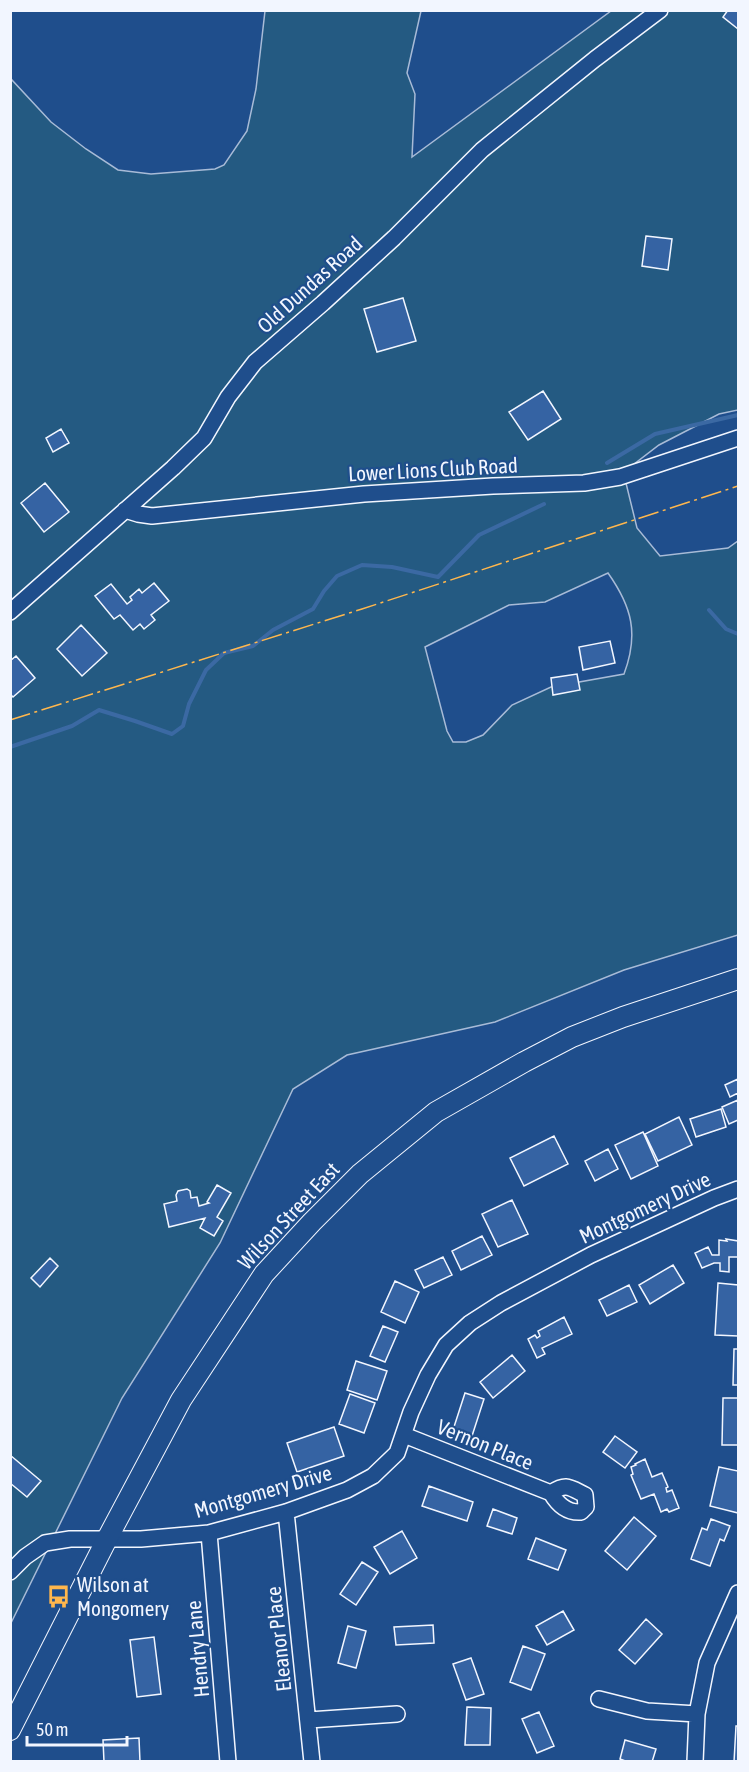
<svg xmlns="http://www.w3.org/2000/svg" width="749" height="1772" viewBox="0 0 749 1772" font-family="'Asap Condensed',sans-serif">
  <style>
    .green { fill: #245a82; stroke: #a8bbd7; stroke-width: 1.5; fill-rule: evenodd }
    .lines { fill: none; stroke-linecap: round; stroke-linejoin: round }
    .stream { stroke: #3b69a3; stroke-width: 4 }
    .building { fill: #3563a3; stroke: #f2f6ff; stroke-width: 1.5 }
    .minor-casing { stroke: #f2f6ff; stroke-width: 18 }
    .major-casing { stroke: #f2f6ff; stroke-width: 22 }
    .minor { stroke: #1f4e8c; stroke-width: 15 }
    .major { stroke: #1f4e8c; stroke-width: 20 }
    .power { stroke: #ffb74d; stroke-width: 1.5; stroke-dasharray: 21 4.5 3 4.5; stroke-linecap: butt }
    .labels { text-anchor: middle; stroke-width: 4.5; stroke-linejoin: round; paint-order: stroke }
    .street-label { font-size: 21px; fill: #f2f6ff; stroke: #1f4e8c }
    .poi-label { font-size: 21px; fill: #f2f6ff; stroke: #1f4e8c; text-anchor: start }
  </style>
  <rect width="100%" height="100%" fill="#1f4e8c"/>
  <path class="green" d="M265 11H421L407 73 415 94 412 157 611 11H738V410L719 414 659 445 629 468 625 479 637 528 660 556 728 548 738 541V935L624 970 495 1022 347 1055 293 1089 220 1243 122 1398 11 1623V79L51 122 86 149 118 170 151 174 215 169 224 165 247 131 256 89ZM608 573C632 607 639 634 624 674L551 687 512 705 483 735 466 742H453L447 731 425 647 509 605 545 602Z"/>
  <g class="lines">
    <path class="stream" d="M607 463 655 434 738 415
      M709 610 726 629 738 634
      M10 747 72 726 99 710 135 721 172 734 183 726 189 704 206 670 224 653 253 646 273 630 313 609 324 591 337 576 362 565 392 567 438 577 479 535 544 504"/>
  </g>
  <path class="building" d="M728 10H738V29L723 17Z
    M646 236 672 239 668 270 642 266Z
    M403 298 416 341 377 352 364 309Z
    M543 391 561 419 528 440 509 412Z
    M61 429 69 443 53 452 46 438Z
    M45 483 69 512 44 532 21 503Z
    M154 583 169 601 151 615 155 620 144 629 140 624 133 630 120 615 114 619 95 596 111 584 127 604 132 600 130 597 139 589 142 593Z
    M81 625 107 653 82 676 57 649Z
    M610 641 615 663 583 670 579 647Z
    M16 656 35 678 13 697 10 694V661Z
    M577 674 580 690 553 695 551 678Z
    M738 1079V1095V1093L730 1097 725 1085Z
    M738 1100V1120L729 1124 722 1107Z
    M721 1109 726 1127 696 1137 690 1119Z
    M679 1117 692 1145 658 1161 645 1134Z
    M643 1132 658 1166 631 1179 615 1145Z
    M554 1136 568 1164 524 1186 510 1158Z
    M608 1149 618 1169 595 1181 585 1161Z
    M217 1185 231 1193 217 1217 223 1221 214 1236 200 1228 205 1218 169 1227 164 1204 177 1201 176 1195 178 1191 187 1189 190 1191 191 1198 197 1197 199 1206 209 1203 207 1202Z
    M512 1200 528 1234 498 1247 482 1214Z
    M482 1236 492 1255 461 1270 452 1251Z
    M726 1239 738 1241V1257H729V1272L720 1271V1263H714L702 1268 695 1253 708 1247 712 1255H719V1240L727 1241Z
    M443 1257 452 1275 424 1288 415 1270Z
    M50 1258 58 1266 40 1287 31 1278Z
    M673 1265 684 1283 650 1304 639 1285Z
    M395 1281 419 1292 405 1323 381 1312Z
    M718 1283 738 1285V1336L715 1335Z
    M629 1285 637 1302 607 1316 599 1300Z
    M564 1317 572 1334 542 1348 545 1354 537 1358 528 1339 535 1335 537 1338 540 1336 538 1331Z
    M383 1326 398 1332 385 1362 370 1356Z
    M734 1349H738V1385H733Z
    M512 1355 525 1371 493 1398 480 1382Z
    M356 1361 387 1371 377 1400 347 1390Z
    M465 1393 484 1399 471 1439 452 1433Z
    M350 1394 375 1403 364 1433 339 1424Z
    M723 1398H738V1445H722Z
    M334 1427 344 1456 297 1472 287 1443Z
    M615 1436 637 1452 625 1468 603 1452Z
    M10 1455 41 1481 27 1497 10 1483Z
    M645 1459 652 1477 662 1473 668 1487 666 1488 667 1492 672 1490 679 1508 669 1512 667 1509 661 1512 654 1494 641 1499 631 1475 633 1474 631 1467 636 1465 635 1464Z
    M719 1467 738 1471V1513L710 1506Z
    M429 1486 473 1502 467 1521 422 1506Z
    M493 1509 517 1518 512 1534 487 1526Z
    M634 1517 656 1536 627 1570 605 1551Z
    M711 1519 730 1526 724 1541 720 1539 710 1566 691 1559 702 1528 707 1530Z
    M402 1531 417 1558 390 1574 374 1547Z
    M536 1538 566 1550 558 1570 528 1559Z
    M362 1562 378 1572 356 1605 340 1594Z
    M563 1611 574 1630 547 1645 536 1626Z
    M646 1619 662 1634 635 1664 619 1650Z
    M433 1625 434 1643 396 1645 394 1627Z
    M348 1626 366 1631 356 1668 338 1663Z
    M154 1637 161 1694 137 1697 130 1640Z
    M523 1646 545 1654 531 1690 510 1682Z
    M471 1658 484 1694 466 1700 453 1664Z
    M467 1707 491 1708 490 1745H465Z
    M539 1712 554 1746 537 1753 522 1719Z
    M736 1726H738V1762H734Z
    M139 1738 140 1762H104L103 1740Z
    M625 1740 656 1749 652 1762H628L620 1759Z"/>
  <g class="lines">
    <defs>
      <path id="minor" d="M125 510 138 514 152 516 364 494 493 486 584 483 620 477 738 438
        M10 612 173 468 204 438 228 397 255 362 323 303 394 238 482 150 595 59 660 10
        M404 1435 551 1493C558 1505 567 1513 581 1512L586 1507 585 1495C569 1487 566 1483 551 1493
        M286 1512 312 1762
        M209 1533 228 1762
        M10 1572 25 1557 45 1543 70 1539H141L209 1533 286 1512 347 1490 373 1476 397 1453 411 1412 428 1375 446 1345 470 1323 501 1303 591 1255 714 1198 738 1189
        M599 1699 647 1711 697 1714
        M309 1720 397 1714
        M695 1762 697 1714 707 1663 738 1593"/>
      <path id="major" d="M10 1730 107 1539 181 1400 264 1274 312 1222 360 1174 436 1112 524 1062 572 1037 623 1017 738 979"/>
    </defs>
    <use href="#minor" class="minor-casing"/>
    <use href="#major" class="major-casing"/>
    <use href="#minor" class="minor"/>
    <use href="#major" class="major"/>
    <path class="power" d="M10 720 362 609 738 486"/>
  </g>
  <defs>
    <symbol id="bus-bare" viewBox="-9 -9 18 18"><path d="M-5-6H5V4H4V6H2V4H-2V6H-4V4H-5ZM-3.5-4V0h7V-4ZM-3.5 1.2v1.5H-2V1.2ZM2 1.2v1.5H3.5V1.2Z" fill="#ffb74d" stroke="#1f4e8c" stroke-width="2.5" paint-order="stroke"/></symbol>
  </defs>
  <g fill-rule="evenodd">
    <use href="#bus-bare" x="42" y="1580" width="33" height="33"/>
  </g>
  <g class="labels">
    <g class="street-label">
      <text transform="translate(310 285) rotate(-42)" y="7">Old Dundas Road</text>
      <text transform="translate(433 470) rotate(-3)" y="7">Lower Lions Club Road</text>
      <text transform="translate(645 1208) rotate(-25)" y="7">Montgomery Drive</text>
      <text transform="translate(289 1216) rotate(-47)" y="7">Wilson Street East</text>
      <text transform="translate(485 1445) rotate(22)" y="7">Vernon Place</text>
      <text transform="translate(263 1492) rotate(-16)" y="7">Montgomery Drive</text>
      <text transform="translate(279 1639) rotate(-96)" y="7">Eleanor Place</text>
      <text transform="translate(198 1649) rotate(-95)" y="7">Hendry Lane</text>
    </g>
    <g class="poi-label">
      <text x="77" y="1592">Wilson at<tspan x="77" dy="24">Mongomery</tspan></text>
    </g>
  </g>
  <rect width="749" height="1772" fill="none" stroke="#f2f6ff" stroke-width="24"/>
  <path d="M27 1736v9h100v-9" fill="none" stroke="#f2f6ff" stroke-width="3"/>
  <text x="36" y="1736" font-size="18" fill="#f2f6ff" stroke="#1f4e8c" stroke-width="4.5" paint-order="stroke">50 m</text>
</svg>
